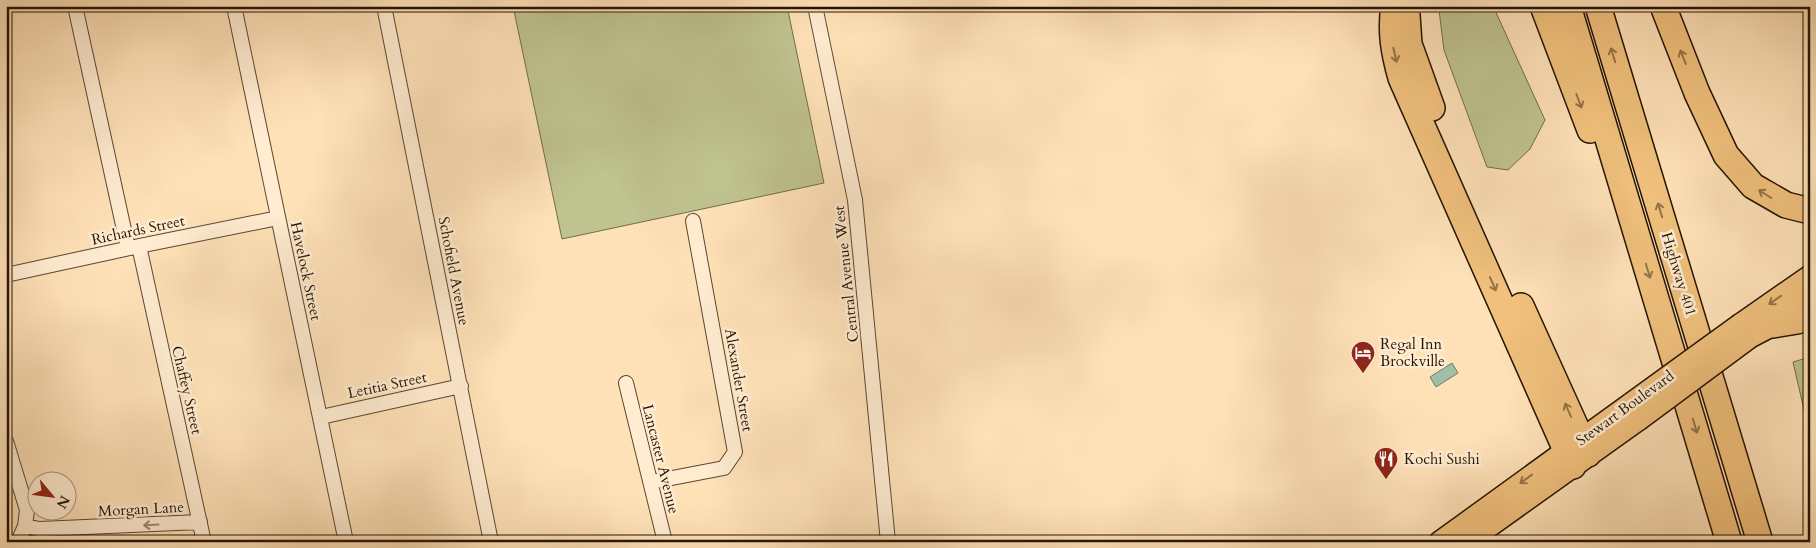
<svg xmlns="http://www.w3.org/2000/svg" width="1816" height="548" viewBox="0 0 1816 548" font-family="Cardo,serif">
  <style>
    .green { fill: #bfc390; stroke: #726c4a }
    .water { fill: #a1bea9; stroke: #6f7a67 }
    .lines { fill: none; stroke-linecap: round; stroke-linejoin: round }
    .minor-casing { stroke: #5b4730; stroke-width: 16 }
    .primary-casing { stroke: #241403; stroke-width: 24 }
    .motorway-casing { stroke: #241403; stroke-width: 28 }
    .minor { stroke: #ffecd1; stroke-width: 14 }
    .primary { stroke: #f0c07c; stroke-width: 21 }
    .motorway { stroke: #f0c07c; stroke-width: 25 }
    .primary-bridge-casing { stroke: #241403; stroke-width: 24; stroke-linecap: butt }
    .primary-bridge { stroke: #f0c07c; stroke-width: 21 }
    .oneway { stroke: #947346 }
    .oneway2 { stroke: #9c8b74 }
    .labels { text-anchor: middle; stroke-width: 5; stroke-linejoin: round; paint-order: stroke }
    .street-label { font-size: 15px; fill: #241403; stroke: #ffecd1 }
    .poi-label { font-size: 15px; fill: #241403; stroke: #ffecd1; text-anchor: start }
  </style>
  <rect width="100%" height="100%" fill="#ffe1b8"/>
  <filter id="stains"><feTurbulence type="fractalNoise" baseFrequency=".004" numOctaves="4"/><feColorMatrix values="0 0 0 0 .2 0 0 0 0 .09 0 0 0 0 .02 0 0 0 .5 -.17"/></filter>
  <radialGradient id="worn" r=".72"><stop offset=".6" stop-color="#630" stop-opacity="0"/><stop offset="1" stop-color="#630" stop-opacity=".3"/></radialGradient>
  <path class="green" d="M513 6H787L824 183 562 239Z
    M1448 6H1493L1545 120 1530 149 1508 170 1487 167 1444 50 1439 10Z
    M1810 357V436L1793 362Z
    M125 539H189V542H125Z"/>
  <path class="water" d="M1452 363 1458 373 1436 387 1430 377Z"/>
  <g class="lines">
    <defs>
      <path id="minor" d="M75 6 128 248
        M234 6 346 542
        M384 6 491 542
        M815 6 855 200 888 542
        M139 246 204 542
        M6 275 139 246 278 218
        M626 383 665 542
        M321 417 461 386
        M6 441 27 510 25 526 18 542
        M651 482 724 468 735 452 693 221
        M25 526 39 529 200 522"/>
      <path id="primary" d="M1741 324 1810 276
        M1750 337 1773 325 1810 300
        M1440 542 1632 403
        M1467 542 1638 420"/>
      <path id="motorway" d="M1394 6C1390 32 1394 53 1401 78L1573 466
        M1543 6 1590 130
        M1568 6 1729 542
        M1598 6 1760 542
        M1663 6 1697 93 1726 155 1753 186 1786 205 1810 211
        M1407 15 1409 44 1432 108
        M1521 306 1588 454
        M1773 325 1797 321 1810 316"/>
    </defs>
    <use href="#minor" class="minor-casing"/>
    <use href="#primary" class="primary-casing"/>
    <use href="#motorway" class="motorway-casing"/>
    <use href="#minor" class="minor"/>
    <use href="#primary" class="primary"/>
    <use href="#motorway" class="motorway"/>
    <defs>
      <path id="primary-bridge" d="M1632 403 1741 324
        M1638 420 1750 337"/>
    </defs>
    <use href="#primary-bridge" class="primary-bridge-casing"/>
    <use href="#primary-bridge" class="primary-bridge"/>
  </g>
  <defs><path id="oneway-shaft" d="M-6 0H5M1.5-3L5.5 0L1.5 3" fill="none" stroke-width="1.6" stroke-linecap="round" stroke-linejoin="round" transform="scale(1.25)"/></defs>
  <g class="oneway">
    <use href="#oneway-shaft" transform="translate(1395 55) rotate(77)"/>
    <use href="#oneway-shaft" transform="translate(1613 55) rotate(-107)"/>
    <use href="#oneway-shaft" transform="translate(1683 57) rotate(-112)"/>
    <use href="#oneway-shaft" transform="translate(1579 101) rotate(69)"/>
    <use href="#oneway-shaft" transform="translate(1765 194) rotate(-148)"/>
    <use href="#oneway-shaft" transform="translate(1660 210) rotate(-107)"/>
    <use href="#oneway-shaft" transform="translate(1648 271) rotate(73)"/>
    <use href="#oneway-shaft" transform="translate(1493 284) rotate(66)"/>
    <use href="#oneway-shaft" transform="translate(1775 300) rotate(145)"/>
    <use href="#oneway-shaft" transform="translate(1568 410) rotate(-114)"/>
    <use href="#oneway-shaft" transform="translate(1695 426) rotate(73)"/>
    <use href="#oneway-shaft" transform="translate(1526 479) rotate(144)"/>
  </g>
  <use class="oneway2" href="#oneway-shaft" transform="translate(151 525) rotate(177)"/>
  <defs>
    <symbol id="hotel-pin" viewBox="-11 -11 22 30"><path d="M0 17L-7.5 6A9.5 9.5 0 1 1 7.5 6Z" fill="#8f2418" stroke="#ffecd1"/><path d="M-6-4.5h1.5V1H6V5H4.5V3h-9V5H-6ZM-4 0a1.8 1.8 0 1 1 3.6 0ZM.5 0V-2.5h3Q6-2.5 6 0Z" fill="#fff"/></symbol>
    <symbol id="restaurant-pin" viewBox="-11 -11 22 30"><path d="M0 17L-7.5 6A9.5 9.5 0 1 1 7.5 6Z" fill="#8f2418" stroke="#ffecd1"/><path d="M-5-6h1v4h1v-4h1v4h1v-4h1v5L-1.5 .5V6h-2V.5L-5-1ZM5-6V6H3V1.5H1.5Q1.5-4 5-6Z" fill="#fff"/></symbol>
  </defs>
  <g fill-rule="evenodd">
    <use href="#hotel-pin" x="1349" y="339" width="28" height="38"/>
    <use href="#restaurant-pin" x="1372" y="445" width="28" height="38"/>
  </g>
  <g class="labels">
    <g class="street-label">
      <text transform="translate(138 230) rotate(-12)" y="5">Richards Street</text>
      <text transform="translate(306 271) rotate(78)" y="5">Havelock Street</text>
      <text transform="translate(454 271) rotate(79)" y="5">Schofield Avenue</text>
      <text transform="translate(846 274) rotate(-96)" y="5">Central Avenue West</text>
      <text transform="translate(1679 274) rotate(73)" y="5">Highway 401</text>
      <text transform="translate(739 380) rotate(80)" y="5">Alexander Street</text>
      <text transform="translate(387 385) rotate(-12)" y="5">Letitia Street</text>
      <text transform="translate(187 390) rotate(77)" y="5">Chaffey Street</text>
      <text transform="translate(1625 408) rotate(-36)" y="5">Stewart Boulevard</text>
      <text transform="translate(661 459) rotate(76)" y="5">Lancaster Avenue</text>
      <text transform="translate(141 509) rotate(-3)" y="5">Morgan Lane</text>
    </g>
    <g class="poi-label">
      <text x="1380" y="349">Regal Inn<tspan x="1380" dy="17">Brockville</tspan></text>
      <text x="1404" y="464">Kochi Sushi</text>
    </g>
  </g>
  <rect width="1816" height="548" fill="none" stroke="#ffe1b8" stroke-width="25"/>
  <rect x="8" y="8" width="1801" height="533" fill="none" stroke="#241403" stroke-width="2.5"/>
  <rect x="12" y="12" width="1791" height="523" fill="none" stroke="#241403"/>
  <g transform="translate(52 496) rotate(119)"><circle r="24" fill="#ffecd1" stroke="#a7967f"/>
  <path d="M0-4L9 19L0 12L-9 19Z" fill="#8f2418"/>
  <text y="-8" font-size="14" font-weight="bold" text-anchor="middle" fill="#241403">N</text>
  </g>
  <rect width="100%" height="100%" filter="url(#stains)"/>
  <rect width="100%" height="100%" fill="url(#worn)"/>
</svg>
